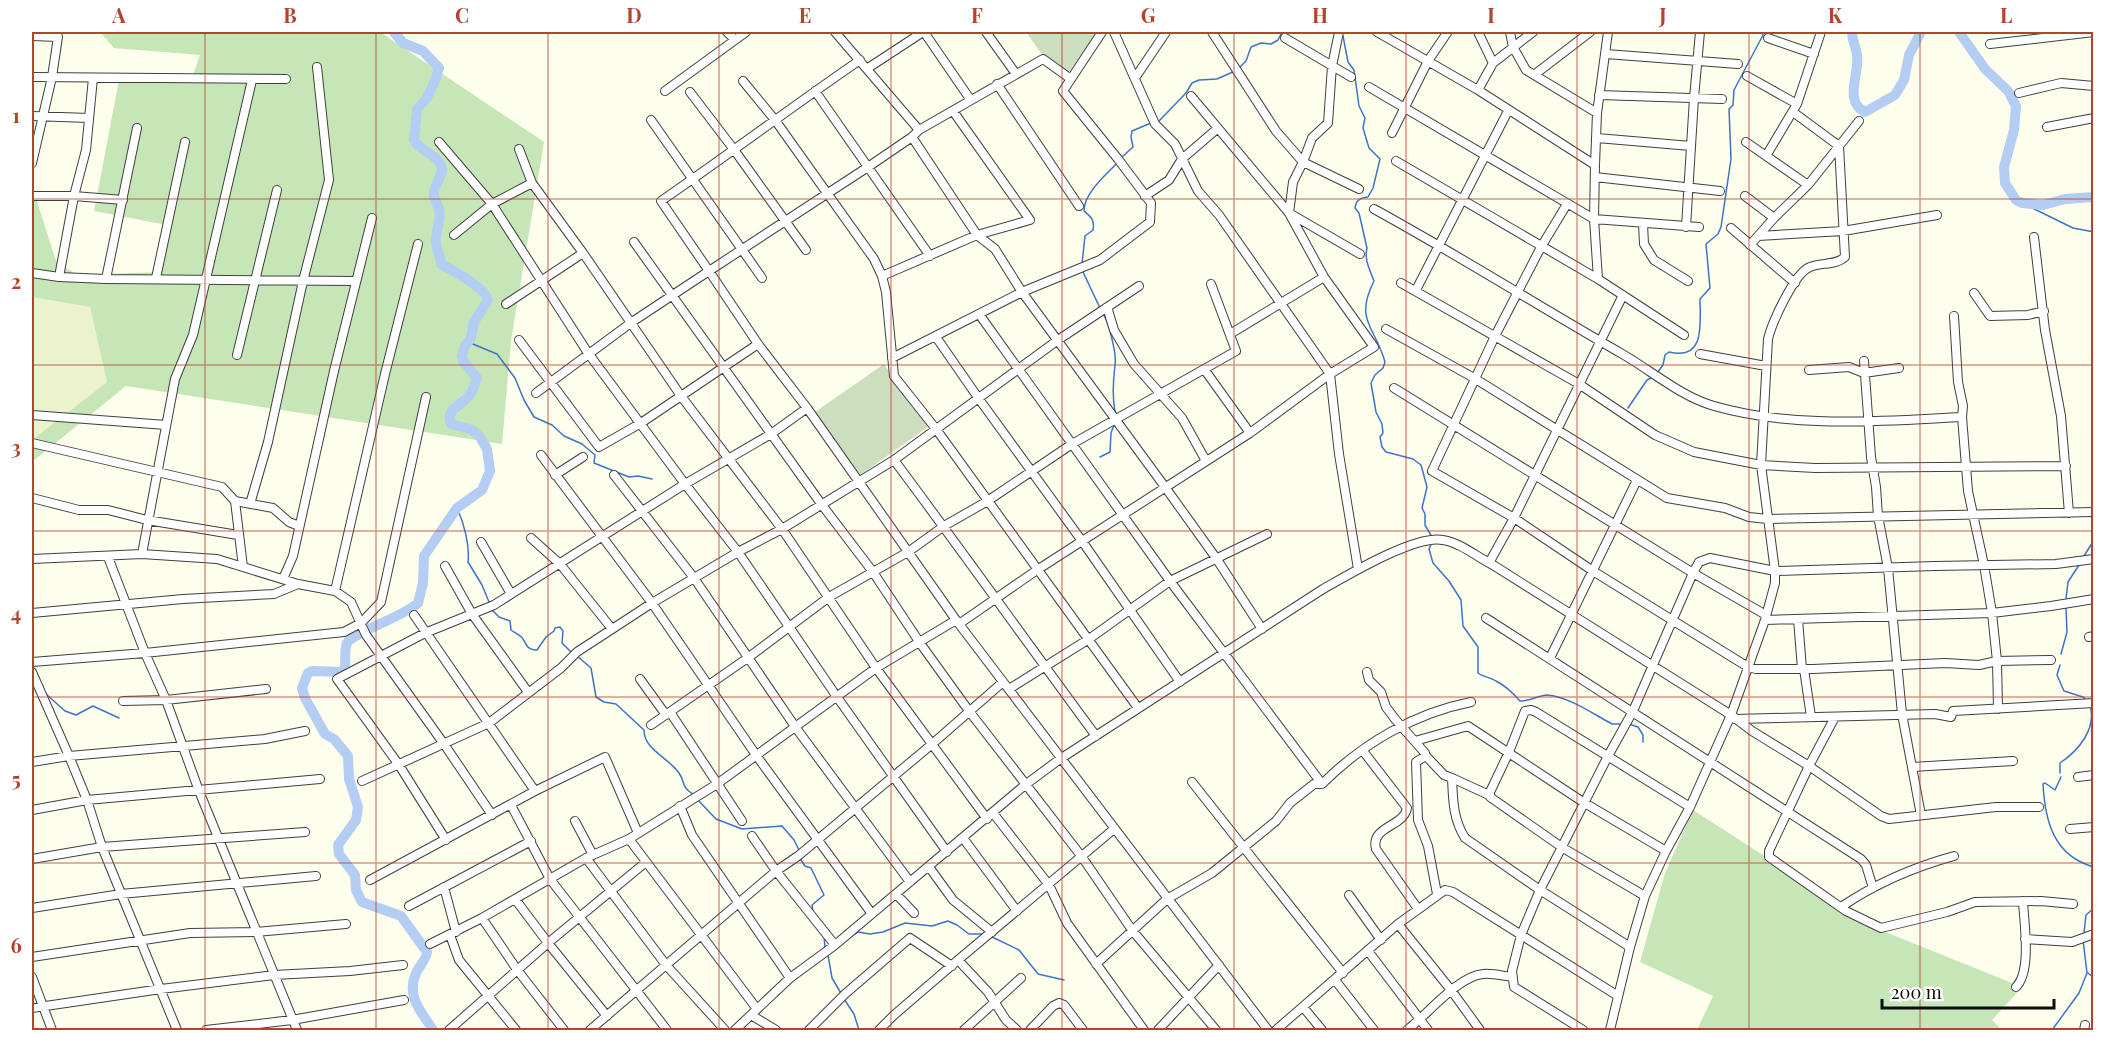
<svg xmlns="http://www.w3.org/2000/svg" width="2125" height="1062" viewBox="0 0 2125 1062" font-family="'Playfair Display',serif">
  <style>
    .farmland { fill: #edf2ce }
    .green { fill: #c6e6b8 }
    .cemetery { fill: #cddebf }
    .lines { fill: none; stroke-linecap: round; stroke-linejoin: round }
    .stream { stroke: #3f73c5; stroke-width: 1.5 }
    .river { stroke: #b4cdf2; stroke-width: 10 }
    .minor-casing { stroke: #3f3f3f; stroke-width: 10 }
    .minor { stroke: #fff; stroke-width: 8 }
    .grid { fill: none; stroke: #b3432d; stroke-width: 1.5; stroke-opacity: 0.55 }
    .neatline { fill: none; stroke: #b3432d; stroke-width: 2 }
    .grid-label { font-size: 20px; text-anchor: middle; font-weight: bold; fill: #b3432d }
  </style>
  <rect width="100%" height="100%" fill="#fefeec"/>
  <path class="farmland" d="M32 297 90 307 107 382 32 440Z"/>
  <path class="green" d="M100 32H380L544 142 511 341 502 444 126 386 32 462V440L107 382 90 307 32 297V194L35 195 56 261 77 275 160 272 172 226 94 211 120 75 193 76 200 55 114 48Z
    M1693 810 1878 929 2022 987 1992 1020 2002 1030H1697L1713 996 1640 962 1665 873Z"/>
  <path class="cemetery" d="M1026 32H1098L1068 73 1043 56Z
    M884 364 928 427 860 475 815 412Z"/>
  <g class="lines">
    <path class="stream" d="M1343 36 1348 62 1354 70 1359 106 1365 118 1363 128 1369 148 1380 159 1373 188 1368 197C1360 198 1356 200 1355 208L1359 213 1367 248C1364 260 1370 270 1374 281 1354 321 1375 326 1385 362L1383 368 1375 375 1371 383 1376 412 1382 424 1383 433 1380 437 1382 447 1386 452 1413 459 1421 465 1427 487 1422 508 1425 514V525L1432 537
      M1239 68 1246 61 1251 47 1261 43 1271 44 1278 40 1282 32
      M1159 121 1186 93 1192 83 1199 80 1217 79 1235 71
      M1122 157 1133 147 1131 137 1132 131 1151 123
      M2022 203 2073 228 2094 232
      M1082 264 1085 236 1093 230C1095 220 1091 217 1084 211 1084 193 1106 175 1117 163
      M1083 272 1100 308
      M1104 315C1109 325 1117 354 1115 365 1113 381 1112 396 1115 412
      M468 342 497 354 515 378 524 400 534 417 552 425 564 436 582 444 595 455 594 463 629 477 638 476 652 479
      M1657 373 1663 365 1665 355 1669 352C1706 361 1700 323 1700 299L1710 288 1706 244 1718 234 1721 227 1731 159 1729 109 1733 105 1734 90 1763 35V32
      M1628 408 1647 380 1651 378
      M1100 457 1110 452 1111 433 1114 425
      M457 508C464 523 470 546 468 562L482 585 489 602
      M1432 542 1429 549 1433 563 1449 581 1461 600 1463 626 1478 647V673C1483 677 1490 677 1496 681 1506 686 1513 693 1520 701 1532 701 1539 695 1547 695 1570 697 1593 714 1612 724H1621
      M2084 556 2094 540
      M2066 599 2068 582 2079 565
      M492 610 499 617 510 621 511 630C515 633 521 635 523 639 527 646 528 650 537 650L546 637 554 631 555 628 560 627 563 631 562 643 571 652
      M2061 654 2067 632 2066 608
      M577 656 591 668 596 697 604 702 616 704 644 730C644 750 668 757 679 773 686 783 680 786 694 795
      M2060 665 2057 675 2064 691 2083 697 2087 701
      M46 694 65 711 76 715 93 706 119 718
      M1629 724 1638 727 1643 735V742
      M2060 773V763C2078 751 2097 729 2090 705
      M2061 777 2055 790 2045 783 2043 784C2045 822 2054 856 2094 867
      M697 799 716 819 742 829 782 826 794 840 800 852
      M802 856 801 860 805 866 811 868 824 895 812 905 813 912
      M2084 933 2086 915 2094 908
      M990 936 1019 950 1038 974 1064 980
      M824 937 825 947
      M847 939 858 932 870 934 883 932 905 923 932 926 948 921 957 925 969 934H982
      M828 955 832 978 842 995
      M2088 973 2094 978
      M844 999 854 1014 859 1030
      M2052 1030 2079 993 2087 973 2083 940"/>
    <path class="river" d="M394 32 403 43 423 51 439 68 436 78 427 98 417 109 414 140C420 151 435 153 441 165 445 174 435 183 434 192 433 199 437 203 439 209 442 219 435 232 436 242 436 249 441 257 441 264 453 271 485 287 488 300L474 322 471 338 465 346 462 356 463 361 477 378C475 385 471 395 465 400 456 408 446 411 451 424L472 430 480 437 487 449 490 471 482 490 457 508 424 556 423 583 418 603C405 616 352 633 347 643 343 652 348 663 343 672L312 671 308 673 302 688 305 698 325 734 334 739 348 756 349 779 358 807 356 820 338 845 339 854 355 875 356 890 362 902 401 916 427 952C426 960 420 965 416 973 406 997 421 1011 433 1030
      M1852 32C1852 40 1856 47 1857 55 1860 74 1843 101 1865 112L1895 95 1904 80 1909 55 1921 32
      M1959 32 1985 69 2008 91 2016 106 2014 130 2004 167 2005 183 2016 200 2022 203 2043 205 2065 199 2094 197"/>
    <defs>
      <path id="minor" d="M727 32 735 40
        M835 32 919 130
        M924 32 970 99
        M986 32 1016 74
        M1114 32 1155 124 1175 144 1198 191 1219 215 1330 374 1339 454 1358 569
        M1212 32 1276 131 1303 162 1359 189
        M1339 32 1332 66 1328 123 1312 138 1303 162 1293 182 1289 213 1360 254
        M1377 32 1478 90 1595 165
        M1478 32 1493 63
        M1510 32 1513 47 1526 70 1597 113
        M32 36 58 37 52 77 32 163
        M1285 38 1351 77
        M1768 38 1814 54
        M1990 44 2094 32
        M1606 54 1738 64
        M868 68 923 32
        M1534 75 1590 32
        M1747 76 1797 104
        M32 77 286 79
        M1135 78 1166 32
        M1071 79 1043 59 919 130 912 137 868 167 709 271 758 344 807 408 956 620 1268 1030
        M743 81 775 120 874 259 882 276 886 292 894 376 936 429 1138 708
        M997 84 1079 206
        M1369 87 1594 219 1699 227
        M1478 90 1493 63 1533 32
        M665 91 746 32
        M815 91 930 256
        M690 92 735 151 806 250
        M2019 93 2061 83 2094 86
        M1599 95 1722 99
        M32 116 89 118
        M651 120 762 278
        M2047 127 2094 118
        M1392 133 1428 61 1447 33
        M912 137 977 235 995 249 1022 292 1165 487 1216 558 1262 629
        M1597 138 1691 146
        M439 142 492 204 588 353 685 484 738 552 837 697 947 852
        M1746 142 1808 185
        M519 149 532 183 583 253 681 396 782 529 876 668 987 819
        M1766 156 1797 104 1821 32
        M1396 161 1598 279 1684 335
        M1595 177 1720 191
        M32 196H74L123 200
        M1145 196 1169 180 1182 159 1218 128
        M1745 196 1774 218
        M1567 204 1541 247 1495 336 1432 471 1514 518 1593 571 1748 667 1756 669H1813L1945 663 1979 665 1997 661 2051 660
        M1374 209C1458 255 1540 307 1624 355 1653 372 1682 397 1714 406 1795 429 1880 421 1962 417
        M1643 224 1644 244 1654 260 1688 281
        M1686 227 1694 98 1700 32
        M1731 228 1795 283
        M454 235 492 204 532 183
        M1758 236 1843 231 1937 215
        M2034 237 2045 330 2061 416 2069 513
        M634 242 822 505 873 572 920 643 969 711 1082 857 1132 930 1216 1030
        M1750 245 1774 218 1808 185 1859 121
        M32 273 59 277 106 279 356 281
        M882 276 977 235 1030 220 953 111
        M59 277 74 196 86 150 93 78
        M156 278 185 142
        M106 279 137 128
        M1598 279 1594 219 1595 165 1597 113 1608 32
        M1401 283 1579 384 1655 435 1694 452 1761 465 1815 468 2066 466
        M1416 290 1508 111
        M1974 293 1990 316 2028 315 2044 311
        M506 304 583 253
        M1107 307 1114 330 1134 364 1182 418 1206 461
        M979 314 1170 581 1322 784
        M1954 316 1958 382 1963 406 1962 417 1968 491 1984 565 1992 613 1997 661 1998 709
        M1386 329 1474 378 1667 498 1725 508 1749 517 1768 519 2094 512
        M1230 334 1324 277
        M936 337 979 399 1082 541 1180 682
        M519 340 599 447 641 423 758 344
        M1700 354 1766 366
        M237 355 277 190
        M892 358 1022 292 1100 260 1150 222 1151 203 1118 159 1063 91 1102 32
        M1864 361 1871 457 1876 487 1878 516 1888 568 1902 714 1921 815
        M1204 369 1250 433
        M1809 370 1849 367 1864 373 1899 368
        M1394 388 1693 573 1766 615
        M536 393 632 322 709 271 661 201C728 155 793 106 860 60
        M32 415 166 425
        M32 443 222 487 235 501 273 508 289 522 299 526
        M541 455 652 603 756 755 872 914
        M894 460C962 551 1028 644 1096 736
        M555 475 583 457
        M614 475 694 578 796 728 910 882
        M32 498 79 510H108L147 520 238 535
        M235 501 243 567
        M250 504 268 442 303 281 329 180 317 67
        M531 538 560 564 612 629
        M481 542 511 594
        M142 554 175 379 193 335 252 80
        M108 557 145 653 166 700 199 791 297 1030
        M32 559 142 554 217 559 298 584 335 591 351 602 366 635 444 744 492 815
        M1489 563 1514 518 1623 295
        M445 566 472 614 528 692
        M283 579 293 556 334 371 372 218
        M335 591 385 374 418 244
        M32 613 183 599 274 594 298 584
        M414 615 535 791
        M1486 618 1861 859 1866 865 1873 888
        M1798 619 1802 669
        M1765 620 1992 613 2051 606 2094 599
        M959 624 1037 570 1250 433 1330 374 1374 347 1324 277 1289 213 1191 96
        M2089 637 2094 636
        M1550 658 1637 480
        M32 662 145 653 344 632 361 623 381 602 426 397
        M1804 669 1811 717
        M32 672 69 756 87 800 102 847 177 1030
        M1367 672 1369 680 1381 692 1386 707 1395 719 1425 753 1424 757 1416 762 1418 820 1428 846 1437 894
        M640 679 666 715
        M1009 689 1089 639 1170 581 1267 534
        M123 701 166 700 266 689
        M670 712 742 821
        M1835 717 1809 766 1769 851V857L1846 911 1881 928 1947 912 1975 902 2041 901 2073 904
        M1735 719 1935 714 1951 717 1953 711 2094 703
        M651 725 749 657 829 597 908 552 944 526 986 502 1072 444 1236 351 1211 284
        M1415 741 1468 726 1583 802 1666 851
        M1363 751 1407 808C1404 827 1370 826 1376 849L1418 909
        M1425 755 1444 775 1452 778C1453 800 1453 819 1465 838L1540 890 1630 947
        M32 762 69 756 265 739 305 731
        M1912 767 2013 761
        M2078 777 2094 775
        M1452 778 1489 795
        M362 781 489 723 561 668 577 652 652 603 738 552 782 529 894 460 1058 340 1139 286
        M1192 782 1343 973
        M511 805 550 879 667 1030
        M680 806 692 835 790 978
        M32 810 87 800 320 779
        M993 813 1049 885 1067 923 1144 1030
        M575 821 593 855
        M2070 829 2094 827
        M752 836 776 871 835 945
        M963 838 1017 911
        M629 839 757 1009
        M446 840 399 765 337 679 425 633 494 605 685 484 771 434 807 408
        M586 858 666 965 725 1030
        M32 859 102 847 305 832
        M929 867 953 900 992 932
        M370 880 535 791 605 757 638 833
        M444 887 456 932
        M896 894 914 913
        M1349 895 1381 940
        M1645 896 1563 848 1490 797V792L1509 752 1525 711 1531 710 1536 712 1690 807
        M515 899 548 943 607 1016
        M409 906 531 841
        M1841 907C1875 884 1914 867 1954 856
        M32 908 121 894 316 876
        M482 918 518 971 564 1030
        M1398 924 1451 990 1480 1030
        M450 935 459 960 516 1030
        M2025 939 2072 942 2094 934
        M430 944 482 918 586 858 629 839 717 784 876 668 956 620
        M1368 951 1428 1030
        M32 957 190 933 256 932 346 924
        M958 960 988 992 1006 1020 1017 1030
        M1096 964 1167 899 1212 873 1276 821 1290 803 1314 784H1322C1363 743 1415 713 1471 702
        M32 977 52 1030
        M1335 980 1374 1030
        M2016 987C2032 971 2024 923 2023 901
        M1303 1007 1322 1030
        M32 1008 161 989 274 975 350 971 403 965
        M751 1015 776 1030
        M206 1030 292 1020 404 1000
        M449 1030 548 943 646 862
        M590 1030 776 871 798 856 931 745 1003 682
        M735 1030 790 978 835 945 1025 785 1060 759 1323 589C1348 575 1416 534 1443 540 1461 543 1477 557 1493 565L1731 715 1752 731 1809 766 1881 816 1889 819 1996 807H2039
        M809 1030 845 994 910 938 952 966
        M879 1030 894 1015 958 960 1114 829
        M964 1030 1021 978
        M1030 1030 1053 1006 1059 1003 1064 1005 1083 1030
        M1158 1030 1219 965
        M1276 1030 1398 924 1445 890 1453 892 1618 996
        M1407 1030C1427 1015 1458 976 1483 974 1492 973 1503 976 1512 977
        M1583 1030 1514 987 1512 971 1521 935 1540 890 1608 756 1633 711 1693 573 1699 562 1710 558 1775 571 1935 566 2056 564 2094 559
        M1610 1030 1630 947 1645 896 1666 851 1690 807 1731 715 1765 620 1775 583V571L1761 465 1768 339C1772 323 1794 273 1810 267 1821 262 1835 266 1845 257L1839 146 1793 112
        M2084 1030 2085 1025"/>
    </defs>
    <use href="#minor" class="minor-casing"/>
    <use href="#minor" class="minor"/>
  </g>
  <path class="grid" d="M205 32V1030M376 32V1030M548 32V1030M719 32V1030M891 32V1030M1062 32V1030M1234 32V1030M1406 32V1030M1577 32V1030M1749 32V1030M1920 32V1030M32 199H2094M32 365H2094M32 531H2094M32 697H2094M32 863H2094"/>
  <rect width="2125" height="1062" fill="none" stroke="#ffffff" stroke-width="66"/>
  <path d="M1882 999v9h172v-9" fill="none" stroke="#0c0c0c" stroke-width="3"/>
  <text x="1891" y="999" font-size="18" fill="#0c0c0c" stroke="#ffffff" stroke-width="4.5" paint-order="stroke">200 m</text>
  <rect x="33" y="33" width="2059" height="996" class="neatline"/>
  <g class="grid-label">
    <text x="119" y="23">A</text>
    <text x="290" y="23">B</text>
    <text x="462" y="23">C</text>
    <text x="634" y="23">D</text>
    <text x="805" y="23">E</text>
    <text x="977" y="23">F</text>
    <text x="1148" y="23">G</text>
    <text x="1320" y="23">H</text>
    <text x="1491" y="23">I</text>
    <text x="1663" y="23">J</text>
    <text x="1835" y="23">K</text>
    <text x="2006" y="23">L</text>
    <text x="16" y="123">1</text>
    <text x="16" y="289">2</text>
    <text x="16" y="455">3</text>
    <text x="16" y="621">4</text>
    <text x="16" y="787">5</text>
    <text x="16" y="953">6</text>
  </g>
</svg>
